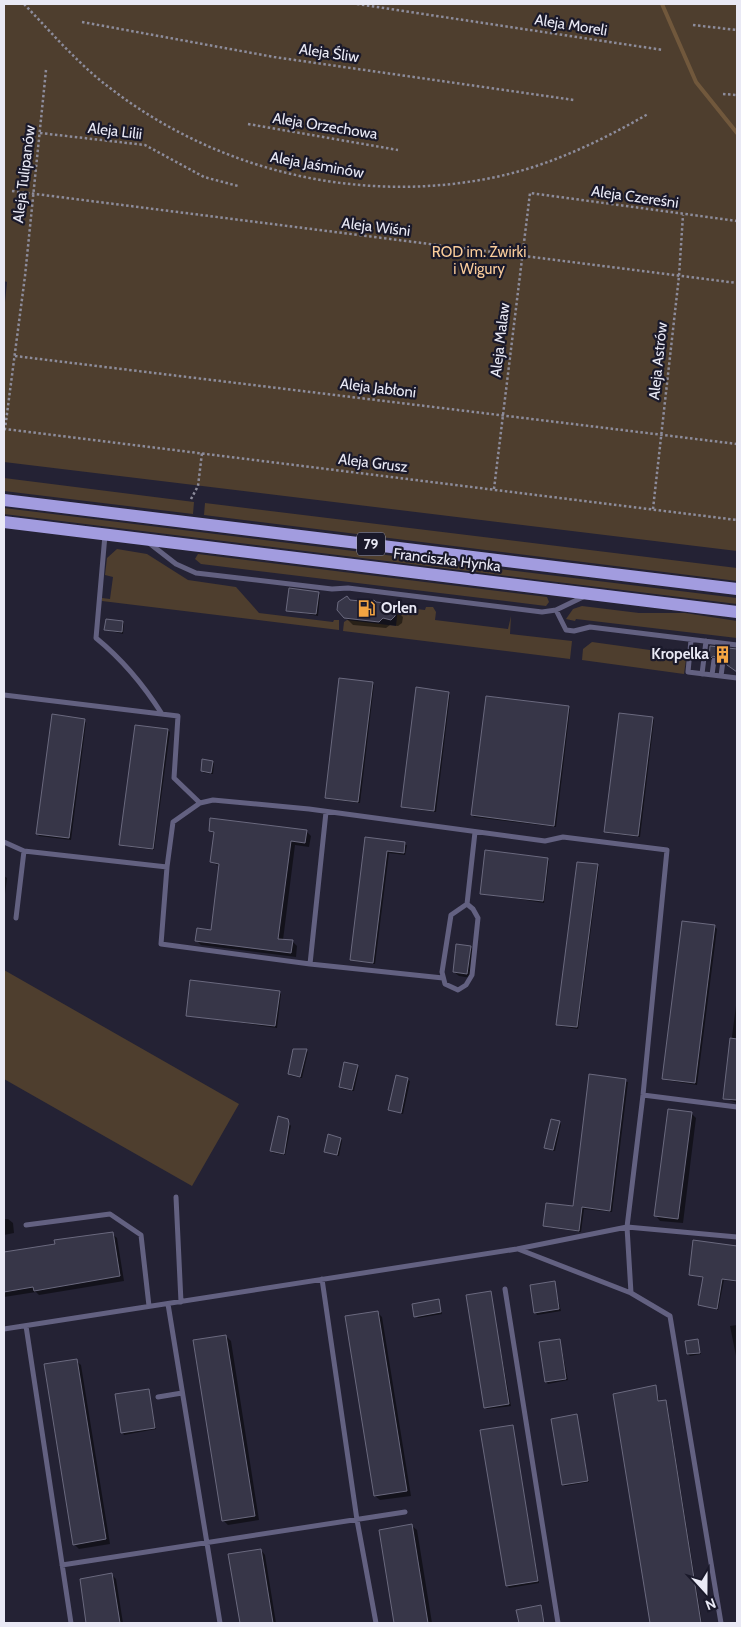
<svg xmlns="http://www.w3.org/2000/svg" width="741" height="1627" viewBox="0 0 741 1627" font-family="Cabin,sans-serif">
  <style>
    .green { fill: #4e3e2e }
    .shadow { fill: #0007 }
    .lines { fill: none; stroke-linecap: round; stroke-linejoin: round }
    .stream { stroke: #71583c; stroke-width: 4 }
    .building { fill: #373648; stroke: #6a697e }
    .path { stroke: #8d8c9b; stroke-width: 2.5; stroke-dasharray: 2.5 2.5; stroke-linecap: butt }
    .service { stroke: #636181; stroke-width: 5 }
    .primary { stroke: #a29cdf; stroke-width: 12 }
    .labels { text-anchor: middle; stroke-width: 4.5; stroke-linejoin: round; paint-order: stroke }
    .shield { fill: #1a192a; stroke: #ababb8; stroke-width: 1 }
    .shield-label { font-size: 14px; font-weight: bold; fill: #e9e9f5 }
    .street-label { font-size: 15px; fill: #e9e9f5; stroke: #1a192a }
    .park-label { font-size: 15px; fill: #facc9a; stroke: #1a192a }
    .poi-label { font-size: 15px; font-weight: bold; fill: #e9e9f5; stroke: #1a192a; text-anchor: start }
  </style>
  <rect width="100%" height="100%" fill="#242234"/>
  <path class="green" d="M4 4H737V551L4 462V312L7 282 4 281Z
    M4 478 194 502 193 514 4 491Z
    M205 503 737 568V581L204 515Z
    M4 508 737 598V604L4 514Z
    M117 549 147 554 188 580 236 587 259 613 333 622 334 620H339V630L102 601V598L110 599 113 577 105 575 107 558Z
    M198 554 547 597 549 602 546 606 201 564 195 559Z
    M582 606 639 613H685L737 621V638L576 619 575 621 566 619 573 609Z
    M398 607 425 610 426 607H433L436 612 435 620 508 629 511 616 510 634 572 641 570 659 343 631 344 622 347 620 396 626Z
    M592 642 650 650V655L686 659 684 674 582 660 583 649Z
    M4 970 239 1104 192 1186 4 1079Z"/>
  <path class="shadow" d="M318 593 320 595 318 616 287 610Z
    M350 601 392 606 403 617 402 623 398 626 390 625 386 628 353 625 345 617Z
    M123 622 124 624 123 634 106 630Z
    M711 647 737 650V669L730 667 727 658 722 662 715 657 711 660Z
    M372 683 374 685 360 803 328 799 326 797Z
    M448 693 450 695 436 812 404 808 402 806Z
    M568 707 570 709 556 827 474 817 472 815Z
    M653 718 654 720 640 837 607 833 605 831Z
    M84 721 86 723 71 840 39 836 37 834Z
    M168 730 170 732 154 850 123 846 121 844Z
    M213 762 214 764 213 774 204 773 202 771Z
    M210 830 306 831 311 836 309 847 295 845 283 940 292 941 297 946 296 957 201 945 196 940 212 931 220 867 212 862 215 835Z
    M367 838 407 845 405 855 389 853 375 964 351 959Z
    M547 859 549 861 544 903 481 893Z
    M597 865 599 867 578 1029 559 1026 557 1024Z
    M4 876 7 878 5 894H4Z
    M715 927 717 929 697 1085 665 1080 663 1078Z
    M470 947 475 951 471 978 459 976 454 972Z
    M279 992 281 994 277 1028 187 1015Z
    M737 998V1103L724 1098Z
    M306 1050 308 1052 302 1078 291 1076 289 1074Z
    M357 1066 359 1068 354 1091 342 1089 340 1087Z
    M397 1076 410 1081 403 1114 389 1109Z
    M590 1076 628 1082 612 1212 584 1209 581 1232 547 1227 545 1225 574 1207Z
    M691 1113 696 1118 683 1223 660 1221 656 1216Z
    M287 1120 291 1126 285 1155 273 1153 271 1151Z
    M559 1122 561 1124 555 1151 547 1149 545 1147Z
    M341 1139 342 1141 339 1156 326 1151Z
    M4 1219H8L13 1223 14 1233 4 1235Z
    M112 1234 117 1238 124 1281 39 1295 36 1292 4 1297V1254Z
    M694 1242 737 1247V1282L724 1280 718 1310 699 1304 704 1278 691 1275Z
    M554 1282 561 1311 537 1315 536 1313Z
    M490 1293 511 1406 487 1409 485 1407Z
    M438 1301 442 1314 418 1318 416 1316Z
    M377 1312 382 1317 411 1496 380 1500 375 1496Z
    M737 1325V1356H736L730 1326Z
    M226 1336 231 1341 259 1520 228 1525 223 1520Z
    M560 1340 568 1380 548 1384 546 1382Z
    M697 1341 701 1354 690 1356 688 1354Z
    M76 1361 81 1365 110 1544 79 1549 74 1544Z
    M655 1386 660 1402 667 1403 702 1623H652L615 1395Z
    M148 1390 156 1429 124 1435 123 1433Z
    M576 1416 589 1482 565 1486 563 1484Z
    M512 1426 539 1583 509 1588 507 1586Z
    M412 1526 417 1530 432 1623H395L380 1531Z
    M261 1550 265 1555 276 1623H241L230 1555Z
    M112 1575 116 1579 123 1623H88L81 1580Z
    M541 1607 545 1623H520L518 1611Z"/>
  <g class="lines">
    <path class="stream" d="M662 4 696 82 737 133"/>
  </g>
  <path class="building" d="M289 588 319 592 316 614 286 611Z
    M347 596 350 600 371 602 374 600 376 602 393 604 396 609 395 616 391 620 383 618 379 622 344 618 337 610 338 602Z
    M106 619 123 621 122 632 104 630Z
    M710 646 737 649V672L727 665 725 657H721L718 660 714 656 709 659Z
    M339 678 373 682 358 802 325 798Z
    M416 687 449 692 434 811 401 807Z
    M486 696 569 706 554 826 471 815Z
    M619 713 653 717 638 836 604 832Z
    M52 714 85 719 69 838 36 834Z
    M135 725 168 729 153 849 119 845Z
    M202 759 213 761 211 773 201 771Z
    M210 818 307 830 305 843 291 841 278 939 293 940 291 953 195 941 197 928 211 930 219 864 210 862 214 832 209 831Z
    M365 837 405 842 404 853 387 851 373 963 350 960Z
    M485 850 548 858 543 901 480 894Z
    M577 862 598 864 577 1027 556 1025Z
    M682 921 715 925 695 1083 662 1079Z
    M456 944 471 946 467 974 453 972Z
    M190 980 280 991 275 1026 186 1016Z
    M730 1038 737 1039V1100L723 1099Z
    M293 1049H307L300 1077 288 1074Z
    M344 1062 358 1065 352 1090 339 1087Z
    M589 1074 626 1079 610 1211 582 1207 579 1231 543 1226 546 1203 573 1206Z
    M396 1075 408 1078 401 1113 388 1110Z
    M668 1109 692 1112 678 1219 654 1216Z
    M278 1116 288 1119 289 1124 284 1154 270 1151Z
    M551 1119 560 1121 553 1150 544 1148Z
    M328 1134 341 1138 337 1155 324 1152Z
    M113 1232 120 1276 34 1291 33 1287 4 1292V1252L55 1244 54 1240Z
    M693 1240 737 1246V1281L722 1279 717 1309 698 1305 703 1277 689 1275Z
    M555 1281 559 1309 534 1313 530 1285Z
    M491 1291 509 1404 484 1408 466 1295Z
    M439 1299 441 1312 414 1317 412 1304Z
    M378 1311 407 1491 374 1496 345 1316Z
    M226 1335 255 1516 222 1521 193 1340Z
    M560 1339 566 1379 545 1382 539 1342Z
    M698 1339 700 1353 687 1354 685 1341Z
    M77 1359 106 1539 73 1545 44 1364Z
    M656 1385 658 1401 666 1400 701 1623H650L613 1394Z
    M149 1389 155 1428 121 1433 115 1394Z
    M577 1414 588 1481 562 1485 551 1419Z
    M513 1425 538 1581 506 1586 480 1430Z
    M412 1524 428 1623H394L379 1530Z
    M261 1549 273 1623H240L228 1554Z
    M112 1573 120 1623H86L80 1579Z
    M541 1605 544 1623H519L516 1610Z"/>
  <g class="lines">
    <path class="path" d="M24 4C49 30 73 58 101 81 210 169 354 205 491 178 547 167 599 142 648 114
      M357 4 663 50
      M82 22 274 57 574 100
      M693 25 737 30
      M46 70 25 276 5 429 737 520
      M723 94 737 95
      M248 124 398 150
      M40 133 145 145 204 177 238 186
      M12 191 737 283
      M15 356 737 444
      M494 489 530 193 737 221
      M191 499 198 486 202 453
      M653 509 679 276 683 215"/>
    <path class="service" d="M105 535 96 638C123 660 143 684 162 714
      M149 543 176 564 196 573 332 589 348 588 542 612 556 610 585 596
      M556 610 566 630 574 631 590 627 737 645
      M691 640 688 672 737 678
      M702 674 706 641
      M712 675 714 660
      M721 676 723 661
      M4 695 178 716 174 778 200 803
      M4 842 24 851 167 867 173 822 200 803 213 800 309 809 545 841 563 837 667 850 643 1095 627 1227 631 1293 670 1316 721 1623
      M167 867 161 944 310 964 326 812
      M467 904 473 909 478 918 472 975 466 985 458 990 445 984 442 972 451 915Z
      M467 904 475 832
      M16 918 24 851
      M310 964 443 978
      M643 1095 737 1107
      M176 1197 181 1302
      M26 1225 110 1214 141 1235 149 1306
      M518 1249 631 1293
      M322 1279 357 1520 376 1623
      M505 1289 558 1623
      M168 1304 220 1623
      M26 1326 71 1623
      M4 1329 517 1249 627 1227 737 1237
      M158 1397 182 1393
      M62 1565 405 1512"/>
    <path class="primary" d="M4 500 737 589
      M4 522 737 612"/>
  </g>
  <defs>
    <symbol id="fuel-bare" viewBox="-9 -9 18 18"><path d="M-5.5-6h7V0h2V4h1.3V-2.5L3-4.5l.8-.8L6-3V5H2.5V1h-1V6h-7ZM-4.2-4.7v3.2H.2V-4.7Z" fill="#f3a442" stroke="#1a192a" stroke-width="2.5" paint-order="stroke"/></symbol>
    <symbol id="building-bare" viewBox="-9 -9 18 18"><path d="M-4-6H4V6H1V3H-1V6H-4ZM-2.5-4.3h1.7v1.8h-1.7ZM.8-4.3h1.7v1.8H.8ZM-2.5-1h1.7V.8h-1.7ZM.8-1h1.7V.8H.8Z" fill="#f3a442" stroke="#1a192a" stroke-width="2.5" paint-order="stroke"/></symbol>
  </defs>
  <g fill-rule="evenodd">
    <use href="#fuel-bare" x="354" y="596" width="25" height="25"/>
    <use href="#building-bare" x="710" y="642" width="25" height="25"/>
  </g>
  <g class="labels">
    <rect class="shield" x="357" y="532.5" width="28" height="23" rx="4"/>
    <g class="shield-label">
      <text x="371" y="549">79</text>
    </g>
    <g class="street-label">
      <text transform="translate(571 25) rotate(9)" y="5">Aleja Moreli</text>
      <text transform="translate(329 53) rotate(8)" y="5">Aleja Śliw</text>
      <text transform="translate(325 126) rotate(9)" y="5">Aleja Orzechowa</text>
      <text transform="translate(115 131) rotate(7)" y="5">Aleja Lilii</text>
      <text transform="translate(317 165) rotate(10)" y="5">Aleja Jaśminów</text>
      <text transform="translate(24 174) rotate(-83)" y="5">Aleja Tulipanów</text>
      <text transform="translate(635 197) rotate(8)" y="5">Aleja Czereśni</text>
      <text transform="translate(376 227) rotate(7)" y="5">Aleja Wiśni</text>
      <text transform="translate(500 340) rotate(-83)" y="5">Aleja Malaw</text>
      <text transform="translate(658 361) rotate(-84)" y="5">Aleja Astrów</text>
      <text transform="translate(378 388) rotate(7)" y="5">Aleja Jabłoni</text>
      <text transform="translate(373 463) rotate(7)" y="5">Aleja Grusz</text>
      <text transform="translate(447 560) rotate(7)" y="5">Franciszka Hynka</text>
    </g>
    <g class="park-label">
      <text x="479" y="257">ROD im. Żwirki<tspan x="479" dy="17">i Wigury</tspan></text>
    </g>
    <g class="poi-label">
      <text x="381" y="613">Orlen</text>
      <text x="709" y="659" text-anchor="end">Kropelka</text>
    </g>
  </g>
  <rect width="741" height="1627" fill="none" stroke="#e9e9f5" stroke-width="10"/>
  <g transform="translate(706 1592) rotate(159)" stroke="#1a192a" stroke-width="4" paint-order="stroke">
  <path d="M0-4L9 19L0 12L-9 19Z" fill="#e9e9f5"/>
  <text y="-8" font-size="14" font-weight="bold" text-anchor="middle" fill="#e9e9f5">N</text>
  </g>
</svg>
